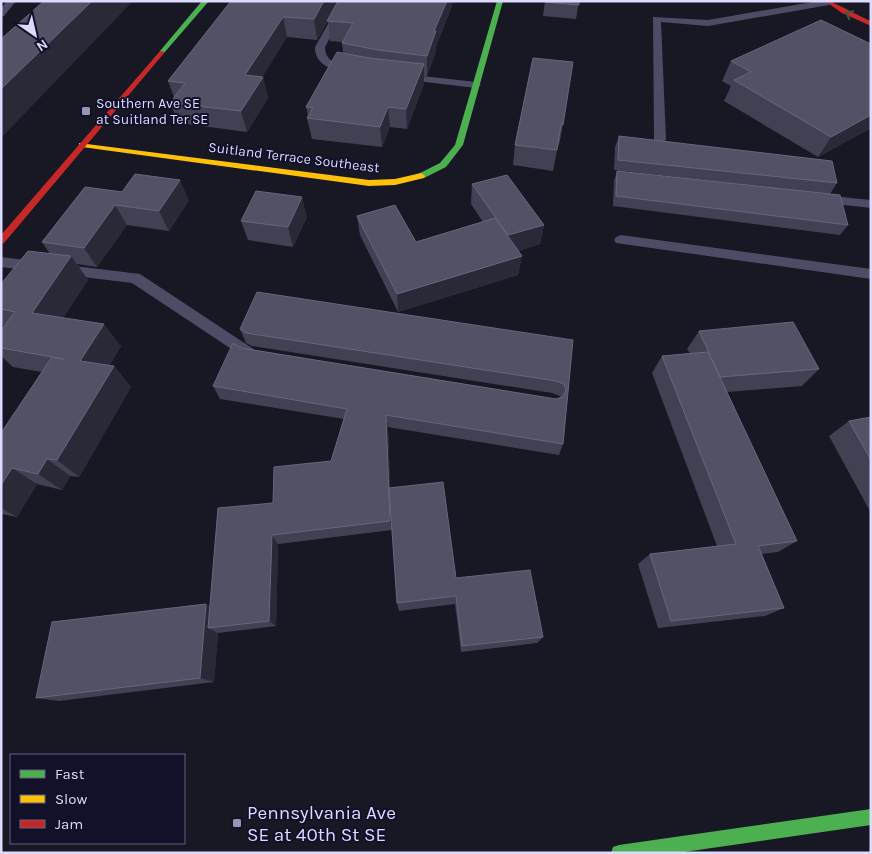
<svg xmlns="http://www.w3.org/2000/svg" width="872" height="854" viewBox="0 0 872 854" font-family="Karla,sans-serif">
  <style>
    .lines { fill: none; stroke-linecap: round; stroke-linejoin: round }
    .lane { fill: #4c4d65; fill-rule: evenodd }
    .fast { fill: #4caf50; fill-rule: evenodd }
    .slow { fill: #ffc107; fill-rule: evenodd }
    .jam { fill: #c62828; fill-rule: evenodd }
    .wall { fill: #424153 }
    .shaded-wall { fill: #2a2938 }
    .building { fill: #525165; stroke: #68667e }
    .oneway { stroke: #30603d }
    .poi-dot { fill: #9796b2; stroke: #13112a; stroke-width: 2 }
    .labels { text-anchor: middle; stroke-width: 4; stroke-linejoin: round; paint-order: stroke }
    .far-poi-label { font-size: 14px; fill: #dcdaff; stroke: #13112a; text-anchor: start }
    .far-street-label { font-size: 14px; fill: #dcdaff; stroke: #13112a }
    .near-poi-label { font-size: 19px; fill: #dcdaff; stroke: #13112a; text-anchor: start }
  </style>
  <rect width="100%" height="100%" fill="#181724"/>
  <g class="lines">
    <path class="lane" d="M7 1H16L4 16 1 17V8Z
      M341 1H350L325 47C325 63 340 65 353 68V72L349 73C333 70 315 66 315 47Z
      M818 1 834 2 829 5 708 26 661 22 666 140 660 143 656 142 654 140 653 17 708 20Z
      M404 74 476 82 481 85 476 88 400 79 399 77 400 75Z
      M821 195 871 200V208L817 202 815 199 817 196Z
      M621 235 871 269V279L616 243 614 240 616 237Z
      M1 257 140 274 255 350 258 354 255 358 250 360 245 358 132 283 1 267Z"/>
    <path class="fast" d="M202 1H209L164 53H160V51Z
      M497 1H503L463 145 446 167 424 178H418V174L440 163 455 145Z
      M871 809V825L677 853H611L613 847 619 845Z"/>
    <path class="slow" d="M79 143 369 180 395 179 421 173 425 176 424 178 395 185 369 186 82 147H79Z"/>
    <path class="jam" d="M825 1C834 1 860 17 871 21V26L842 13Z
      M160 51 165 52 4 243 1 244V235Z"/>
  </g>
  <path class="wall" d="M231 1 452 6 436 46V51L427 76H424V84L407 129 390 127 382 147 312 139 307 118 308 116 306 107 343 53 342 43V42L330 41 328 21 317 40 287 37 262 77H263L268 98 247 132 179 123 170 103 174 97 168 81Z
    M545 1H579L576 19 543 16Z
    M533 58 563 125 559 145H558L553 171 513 165 515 145Z
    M731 61 871 128 818 157 724 101 731 86 722 81Z
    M619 136 837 183 830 194 614 170 615 147Z
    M617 171 848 225 840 235 613 206 614 181Z
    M472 184 544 225 540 244 518 251 522 256 518 275 398 312 360 235 357 216 416 242 483 222 471 204Z
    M85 187 189 200 169 231 127 225 97 267 77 264 88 280 63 318 121 346 109 366H114L131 387 79 477 70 476 62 490 37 484 17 517 1 514V433L42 372 13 367 1 356V330L4 326 1 323V284L50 254 42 242Z
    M307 217 293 247 248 240 241 221Z
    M240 329 573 340 563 444 559 455 388 427 390 488 456 578 543 637 537 643 461 652 455 604 399 611 397 603 392 530 278 544 276 626 218 633 214 682 59 701 36 698 206 604 210 607 273 503 331 461 344 419 220 399 213 386 241 348 556 399 560 397V396L552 393 252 346 246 343Z
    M699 331 819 369 802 386 727 392 797 541 778 552 762 554 784 608 765 616 658 628 638 564 650 554 717 546 652 373 662 356 690 353 687 349Z
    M871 417V513L829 436 849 421Z"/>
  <path class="shaded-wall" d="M92 1H133L1 138V89Z
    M324 1H339L317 40 314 19Z
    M447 1H453L452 6 436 46V51L427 76V56L434 31Z
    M283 17 287 37 250 96 245 75Z
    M424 64V84L407 129 406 109Z
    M263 77 268 98 247 132 241 111Z
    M388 107 390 127 382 147 380 127Z
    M871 115V128L818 157 831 137Z
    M180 180 189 200 169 231 159 211Z
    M302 197 307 217 293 247 288 227Z
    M115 205 127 225 97 267 84 248Z
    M544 225 540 244 505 255 508 235Z
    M71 256 88 280 52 335 32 313Z
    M522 256 518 275 398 312 397 294Z
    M104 324 121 346 99 382 80 361Z
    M114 366 131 387 79 477 57 460Z
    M386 415 388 427 392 530 390 521Z
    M47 459 70 476 62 490 38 474Z
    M12 468 37 484 17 517 1 508V485Z
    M272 535 278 544 276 626 269 621Z
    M206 604 219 612 208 628 218 633 214 682 200 678Z"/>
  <path class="building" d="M44 1H92L1 89V39Z
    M231 1H324L314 19 283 17 245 75 263 77 241 111 170 103 185 83 168 81Z
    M338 1H447L434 31H436L427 56 378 50 342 43 353 23 327 21Z
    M545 1H579V5L545 2Z
    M821 20 871 44V115L831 137 734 80 751 72 731 61Z
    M337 52 369 58 424 64 406 109 388 107 380 127 307 118 313 108 306 107Z
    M533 58 573 62 563 125 561 124 557 150 515 145Z
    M619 136 832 161 837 183 618 160Z
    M617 171 840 195 848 225 616 196Z
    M135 174 180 180 159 211 115 205 84 248 42 242 85 187 122 192Z
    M507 175 544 225 508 235 472 184Z
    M256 191 302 197 288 227 241 221Z
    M395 205 416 242 495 218 522 256 397 294 357 216Z
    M28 251 71 256 32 313 104 324 80 361 114 366 57 460 47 459 38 474 12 468 1 485V433L52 357 64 359 1 348V330L15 312 1 309V284Z
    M257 292 573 340 563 444 386 415 390 521 272 535 269 621 208 628 218 508 273 503 274 467 331 461 347 409 213 386 233 343 241 348 556 399 563 397 566 390 564 384 556 381 246 333 240 329Z
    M793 322 819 369 720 377 699 331Z
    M708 352 797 541 758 546 784 608 671 621 650 554 736 544 662 356Z
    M871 417V460L849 421Z
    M443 482 456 578 530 570 543 637 462 646 456 596 397 603 389 488Z
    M206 604 200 678 36 698 52 622Z"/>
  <defs><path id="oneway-chevron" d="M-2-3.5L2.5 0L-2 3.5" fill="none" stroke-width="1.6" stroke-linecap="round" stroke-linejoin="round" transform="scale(1.25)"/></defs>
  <use class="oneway" href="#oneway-chevron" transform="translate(849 14) rotate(-153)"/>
  <g class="poi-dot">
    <rect x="81" y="106" width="10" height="10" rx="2.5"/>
    <rect x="232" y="818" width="10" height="10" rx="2.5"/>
  </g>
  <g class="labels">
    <g class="far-poi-label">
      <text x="96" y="108">Southern Ave SE<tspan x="96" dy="16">at Suitland Ter SE</tspan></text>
    </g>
    <g class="far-street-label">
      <text transform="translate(294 157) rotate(7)" y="5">Suitland Terrace Southeast</text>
    </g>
    <g class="near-poi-label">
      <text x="247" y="819">Pennsylvania Ave<tspan x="247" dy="22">SE at 40th St SE</tspan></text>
    </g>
  </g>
  <rect width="872" height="854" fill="none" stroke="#dcdaff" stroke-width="5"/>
  <rect x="10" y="754" width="175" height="90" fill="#13112a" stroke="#63617f"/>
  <rect x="20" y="770" width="25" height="8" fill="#4caf50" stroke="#63617f"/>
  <text x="55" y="779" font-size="15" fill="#dcdaff">Fast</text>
  <rect x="20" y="795" width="25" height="8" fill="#ffc107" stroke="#63617f"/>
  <text x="55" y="804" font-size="15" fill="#dcdaff">Slow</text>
  <rect x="20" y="820" width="25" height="8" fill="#c62828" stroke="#63617f"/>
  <text x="55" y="829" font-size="15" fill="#dcdaff">Jam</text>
  <g transform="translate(35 35) rotate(146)" stroke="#13112a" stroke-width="4" paint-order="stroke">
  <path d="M0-4L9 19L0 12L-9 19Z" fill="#dcdaff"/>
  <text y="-8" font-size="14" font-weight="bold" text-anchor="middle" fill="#dcdaff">N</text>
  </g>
</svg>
